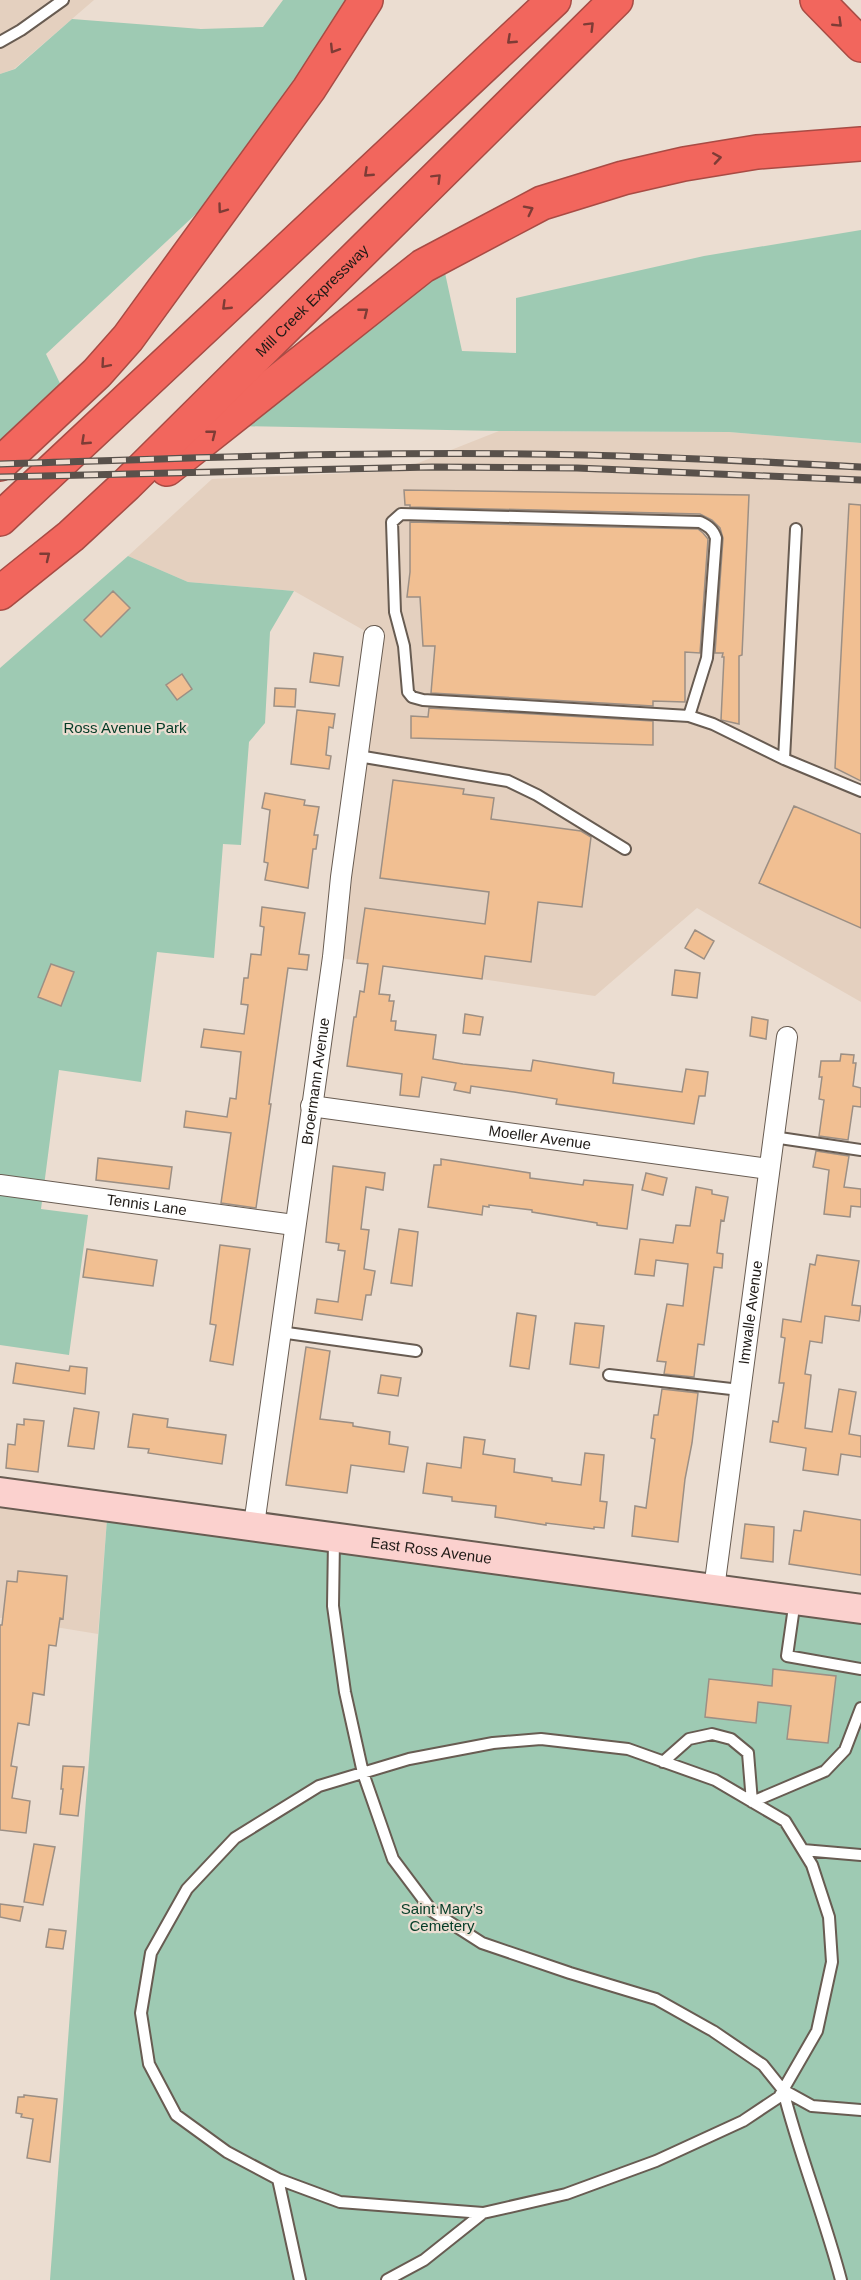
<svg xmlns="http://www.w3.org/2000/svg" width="861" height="2280" viewBox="0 0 861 2280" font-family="Helvetica,sans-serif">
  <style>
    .built { fill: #e4d0bf }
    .green { fill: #9ecab3 }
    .building { fill: #f1bf92; stroke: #9c8f84; stroke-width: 1.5 }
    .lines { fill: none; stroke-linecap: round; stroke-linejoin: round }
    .lane-casing { stroke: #685c52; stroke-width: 14 }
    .street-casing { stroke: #685c52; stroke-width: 22 }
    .secondary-casing { stroke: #685c52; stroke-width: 32 }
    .highway-casing { stroke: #a84b44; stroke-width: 36 }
    .lane { stroke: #fff; stroke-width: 10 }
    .street { stroke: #fff; stroke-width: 20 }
    .secondary { stroke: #fbd1ce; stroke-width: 28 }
    .highway { stroke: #f2665d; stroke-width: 33 }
    .rail-casing { stroke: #59514b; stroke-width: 7 }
    .rail { stroke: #ebddd1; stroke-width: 4.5; stroke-dasharray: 14; stroke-linecap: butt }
    .oneway { stroke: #7e3c36 }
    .labels { text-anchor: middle; stroke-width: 4.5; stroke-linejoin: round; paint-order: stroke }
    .street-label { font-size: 15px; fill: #1f1a16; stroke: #ebddd1 }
    .park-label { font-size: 15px; fill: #033b26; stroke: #ebddd1 }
  </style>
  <rect width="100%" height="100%" fill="#ebddd1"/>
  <path class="built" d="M0 0H94L14 69 0 74Z
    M499 431 729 432 861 443V1002L697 908 595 996 333 957 374 636 294 591 188 582 128 556 212 479 398 471Z
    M0 1492 108 1506 98 1634 0 1618Z"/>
  <path class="green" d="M283 0H357L302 89 197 213 46 354 76 417 0 479V74L15 69 72 19 201 29 263 27Z
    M861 230V443L729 432 499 431 236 426 358 321 445 273 462 351 516 353V298L704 256Z
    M128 556 188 582 294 591 270 632 265 723 249 742 241 845 223 844 214 958 157 952 141 1082 59 1070 41 1209 88 1215 69 1355 0 1345V668Z
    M108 1506 861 1609V2280H50Z"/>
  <path class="building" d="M404 490 749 495 742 655 739 656V724L721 720 724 657H722L723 653H715L723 538 720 528 712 520 700 514 410 507V505H405Z
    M849 504 861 505V781L835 768Z
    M410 522 698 529 703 533 708 539 700 653 685 652V702L653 701V706L431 693 435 646H423L420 597H407L410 572Z
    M113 591 130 608 101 637 84 620Z
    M314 653 343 657 339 686 310 682Z
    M182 674 192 689 177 700 166 685Z
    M275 688 296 689 295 707 274 706Z
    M429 708 653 721V745L411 738V716L428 717Z
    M297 710 335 714 333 728 329 727 326 755 331 756 329 769 291 764Z
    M393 780 464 789 463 794 494 798 491 819 581 831 591 837 582 907 538 902 531 962 485 956 482 979 383 966 379 994 390 995 389 1001H394L391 1021H396L395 1030 436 1035 433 1059 463 1064 531 1071 533 1060 614 1073 613 1083 682 1092 686 1069 708 1072 705 1096H699L694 1124 556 1104 557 1099 514 1092 471 1086 470 1093 454 1090 456 1083 422 1077 419 1097 400 1095 402 1074 347 1066 354 1017H356L360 991 364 992 368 964 357 963 365 908 485 924 489 892 380 878Z
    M265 793 305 800 304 805 319 807 314 835H318L316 849H313L308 888 265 880 268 863 264 862 270 810 262 808Z
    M794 806 861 834V928L759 883Z
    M262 907 305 913 299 954 309 955 307 970 288 968 269 1104H271L256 1208 221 1203 231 1133 184 1127 186 1111 227 1117 230 1098 236 1099 241 1052 201 1047 204 1029 244 1034 248 1005 241 1004 244 978H248L251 954 261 955 264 927 260 926Z
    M695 930 714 941 704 959 685 948Z
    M51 964 74 972 61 1006 38 997Z
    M675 970 700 973 697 998 672 995Z
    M465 1014 483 1017 480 1035 463 1033Z
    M752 1017 768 1020 766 1039 750 1036Z
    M841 1054 854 1055 853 1063H856L853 1086 861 1088V1107L853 1106 848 1140 819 1136 824 1100 819 1099 822 1077H819L821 1061H840Z
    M816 1151 849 1156 844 1187 861 1189V1207L851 1206 850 1217 824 1214 829 1170 813 1167Z
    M98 1158 172 1167 169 1189 96 1180Z
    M441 1159 530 1173V1178L583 1185 584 1180 633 1185 627 1229 597 1225V1223L532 1212V1210L489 1205V1207L483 1206 482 1215 428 1207 434 1165H441Z
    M333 1166 385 1173 383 1190 366 1187 361 1229 369 1230 364 1269 375 1271 371 1295H366L362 1320 315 1313 317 1299 338 1302 345 1251 338 1250 339 1244 326 1242Z
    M646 1173 667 1178 663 1195 642 1190Z
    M696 1187 712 1190V1194L728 1197 724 1221 721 1220 717 1253 723 1254 722 1268 714 1267 704 1345 698 1344 694 1377 664 1374 666 1362 657 1361 667 1304 683 1306 688 1264 656 1260 654 1276 635 1274 640 1239 673 1243 676 1225 690 1226Z
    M399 1229 418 1232 412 1286 391 1283Z
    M220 1245 250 1249 233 1365 210 1361 216 1325 210 1324Z
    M87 1249 157 1260 153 1286 83 1277Z
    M817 1255 859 1261 852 1305 861 1306 859 1321 825 1316 822 1343 810 1341 805 1374 811 1375 805 1428 832 1432 839 1389 856 1392 849 1434 861 1436V1457L841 1454 838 1475 803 1470 806 1448 770 1442 773 1421 778 1422 784 1383H779L785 1338 781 1337 783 1319 801 1322 810 1264 815 1265Z
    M517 1313 536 1316 529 1369 510 1366Z
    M575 1323 604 1326 599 1368 570 1364Z
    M306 1347 330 1351 320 1419 353 1423V1426L390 1432 389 1444 408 1447 404 1472 351 1465 347 1493 286 1485Z
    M16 1363 69 1371 70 1366 87 1368 85 1394 13 1383Z
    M381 1375 401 1378 398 1396 378 1393Z
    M662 1389 698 1393 692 1443 685 1479 678 1542 632 1536 635 1506 646 1508 655 1439 651 1438 654 1415H658Z
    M74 1408 99 1412 94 1449 68 1446Z
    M133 1414 168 1419 167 1427 226 1435 222 1464 148 1453 149 1449 128 1447Z
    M24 1419 44 1421 38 1472 6 1468 8 1444 15 1445 17 1424 24 1425Z
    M464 1437 485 1440 483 1454 515 1459 514 1472 552 1478V1481L581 1485 585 1453 604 1455 600 1501 607 1502 604 1528 594 1527V1529L546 1523V1525L495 1517 496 1506 452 1501V1497L423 1493 427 1463 461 1468Z
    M804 1511 861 1520V1575L789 1564 794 1530 801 1531Z
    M745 1524 774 1527 773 1562 741 1558Z
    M18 1571 67 1576 63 1619 60 1618 56 1646 49 1645 44 1695 33 1693 29 1725 18 1723 11 1766 17 1767 12 1798 30 1801 26 1833 0 1830V1625H2L7 1581 17 1582Z
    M773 1669 836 1676 828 1743 787 1739 791 1706 758 1702 756 1723 705 1717 709 1679 772 1686Z
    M63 1766 84 1767 78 1816 60 1814 63 1789H61Z
    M34 1844 55 1847 43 1905 24 1902Z
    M0 1904 23 1907 20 1921 0 1917Z
    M49 1929 66 1931 63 1949 46 1947Z
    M24 2095 57 2099 50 2162 27 2158 33 2119 21 2117 22 2114 16 2113 18 2097H24Z"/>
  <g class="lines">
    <defs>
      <path id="lane" d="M0 42 21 30 63 0
        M796 529 784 759 861 791
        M689 716 423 700 412 697 408 692 404 646 395 612 392 522 401 514 700 522C708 526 713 529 716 538L707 658 689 716 713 724 784 759
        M358 756 508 781 537 795 625 849
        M773 1137 861 1150
        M280 1332 416 1351
        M609 1375 740 1390
        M334 1540 333 1606 345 1692 363 1773 393 1859 432 1911 482 1943 570 1973 656 1999 713 2031 763 2065 783 2090 812 2106 861 2110
        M795 1600 787 1656 861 1669
        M663 1762 689 1739 712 1734 731 1739 748 1753 752 1802 825 1771 845 1750 861 1708
        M803 1850 861 1855
        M783 2090C799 2154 824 2215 841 2280
        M278 2179 340 2202 483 2213 566 2194 656 2161 743 2121 779 2097 817 2031 832 1962 829 1917 812 1865 785 1821 715 1780 628 1749 541 1739 493 1743 409 1759 319 1786 235 1838 187 1889 151 1953 141 2013 149 2064 176 2115 227 2152 278 2179 300 2280
        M387 2280 424 2260 483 2213"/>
      <g id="street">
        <path id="s1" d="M311 1106 768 1169"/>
        <path id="s2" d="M0 1185 294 1225"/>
        <path id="s3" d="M254 1525 333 957 341 877 374 636"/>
        <path id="s4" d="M714 1589 787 1037"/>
      </g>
      <g id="secondary">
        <path id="s5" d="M0 1492 861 1609"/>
      </g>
      <g id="highway">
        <path d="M817 0 861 45"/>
        <path d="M0 464 97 373 128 338 309 89 366 0"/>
        <path d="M167 469 423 266 542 203 623 178 684 164 757 152 861 144"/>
        <path d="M0 519 554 0"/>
        <path id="s6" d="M0 593 71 536 126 485 616 0"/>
      </g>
    </defs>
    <use href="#lane" class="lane-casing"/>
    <use href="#street" class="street-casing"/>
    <use href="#secondary" class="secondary-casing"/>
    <use href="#highway" class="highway-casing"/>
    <use href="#lane" class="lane"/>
    <use href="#street" class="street"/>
    <use href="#secondary" class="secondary"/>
    <use href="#highway" class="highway"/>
    <defs>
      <path id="rail" d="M0 464C195 458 390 450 585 455 677 457 769 462 861 467
        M0 477 432 467 577 468 861 480"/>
    </defs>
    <use href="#rail" class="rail-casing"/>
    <use href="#rail" class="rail"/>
  </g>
  <defs><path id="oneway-chevron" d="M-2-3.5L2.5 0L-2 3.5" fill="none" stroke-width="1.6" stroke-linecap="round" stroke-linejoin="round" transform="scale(1.5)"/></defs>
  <g class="oneway">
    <use href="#oneway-chevron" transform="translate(838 23) rotate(44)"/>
    <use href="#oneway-chevron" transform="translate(590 26) rotate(-45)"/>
    <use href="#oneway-chevron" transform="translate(511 40) rotate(137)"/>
    <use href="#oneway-chevron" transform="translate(334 49) rotate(122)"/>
    <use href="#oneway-chevron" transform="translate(717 158) rotate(-9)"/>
    <use href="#oneway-chevron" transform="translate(368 173) rotate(137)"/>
    <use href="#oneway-chevron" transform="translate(437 178) rotate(-45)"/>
    <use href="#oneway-chevron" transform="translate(222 209) rotate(126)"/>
    <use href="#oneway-chevron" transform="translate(529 210) rotate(-27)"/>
    <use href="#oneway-chevron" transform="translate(226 306) rotate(136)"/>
    <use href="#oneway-chevron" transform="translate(364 312) rotate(-38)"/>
    <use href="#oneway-chevron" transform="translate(105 364) rotate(131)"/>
    <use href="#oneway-chevron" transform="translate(212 434) rotate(-38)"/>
    <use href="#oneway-chevron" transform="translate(85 441) rotate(137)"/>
    <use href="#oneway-chevron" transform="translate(46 556) rotate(-39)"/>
  </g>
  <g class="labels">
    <g class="street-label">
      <text dy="5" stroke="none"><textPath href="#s6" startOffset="428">Mill Creek Expressway</textPath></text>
      <text dy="5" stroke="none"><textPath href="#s3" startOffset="448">Broermann Avenue</textPath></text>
      <text dy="5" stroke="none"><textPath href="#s1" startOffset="231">Moeller Avenue</textPath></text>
      <text dy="5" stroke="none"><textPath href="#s2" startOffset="148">Tennis Lane</textPath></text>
      <text dy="5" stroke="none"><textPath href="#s4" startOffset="279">Imwalle Avenue</textPath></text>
      <text dy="5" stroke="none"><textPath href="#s5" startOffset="435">East Ross Avenue</textPath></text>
    </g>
    <g class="park-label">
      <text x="125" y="733">Ross Avenue Park</text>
      <text x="442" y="1914">Saint Mary’s<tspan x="442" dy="17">Cemetery</tspan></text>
    </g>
  </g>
</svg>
